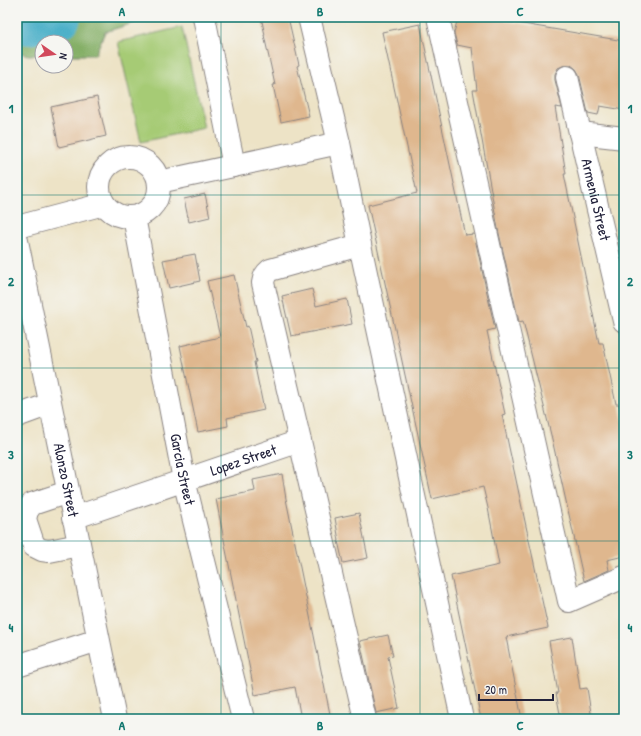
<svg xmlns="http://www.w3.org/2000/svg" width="641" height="736" viewBox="0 0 641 736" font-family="'Patrick Hand',sans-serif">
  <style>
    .green { fill: #a6cb74; stroke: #647658 }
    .forest { fill: #84af66; stroke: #536850 }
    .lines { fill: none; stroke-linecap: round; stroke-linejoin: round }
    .river { stroke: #49afc8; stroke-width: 44 }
    .building { fill: #dfb78e }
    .street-casing { stroke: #888280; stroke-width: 24 }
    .street { stroke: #fff; stroke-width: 22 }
    .grid { fill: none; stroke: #0f766e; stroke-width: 1; stroke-opacity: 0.55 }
    .labels { text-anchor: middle; stroke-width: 4; stroke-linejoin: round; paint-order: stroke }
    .street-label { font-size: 15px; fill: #22223b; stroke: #f6f6f2 }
    .neatline { fill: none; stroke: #0f766e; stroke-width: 1.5 }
    .grid-label { font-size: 13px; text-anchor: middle; font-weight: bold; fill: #0f766e }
  </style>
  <rect width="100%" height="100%" fill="#f6f6f2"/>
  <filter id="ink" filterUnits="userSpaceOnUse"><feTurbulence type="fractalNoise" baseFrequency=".025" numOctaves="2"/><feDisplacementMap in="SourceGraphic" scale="8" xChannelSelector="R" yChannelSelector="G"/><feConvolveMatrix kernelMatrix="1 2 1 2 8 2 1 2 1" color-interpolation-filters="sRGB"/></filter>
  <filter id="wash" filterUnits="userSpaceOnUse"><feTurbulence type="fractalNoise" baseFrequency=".012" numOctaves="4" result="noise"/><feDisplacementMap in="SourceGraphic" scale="16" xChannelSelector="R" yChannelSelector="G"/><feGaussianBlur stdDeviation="0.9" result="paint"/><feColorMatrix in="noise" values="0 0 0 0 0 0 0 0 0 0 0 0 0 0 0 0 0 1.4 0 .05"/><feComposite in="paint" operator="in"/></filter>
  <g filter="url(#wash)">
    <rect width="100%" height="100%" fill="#ede3c6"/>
    <path class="green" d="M182 27 204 128 141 142 118 42Z"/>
    <path class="forest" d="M17 17H153L105 32 95 55H66V42H42V55H28L17 52Z"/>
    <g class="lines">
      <path class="river" d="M17 20 29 23 59 17"/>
    </g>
    <g id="blocks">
      <path class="building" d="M261 17H288L299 65 297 66 309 116 281 122 273 85H275L264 35H265Z
        M458 17H481L624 41V110L600 106 598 115 588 113 579 74 576 69 571 65H565L558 68 555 74V80L562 108 555 107 566 174H564L599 343H603L616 404H619L624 425V556L607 560 609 570 584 581 552 439 523 321 519 322 498 229 473 90H477L472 48 457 45 454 33Z
        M420 24 465 235 474 234 495 329 487 331 505 414 502 415 548 628 506 637 522 719H481L451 576 499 565 488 508 483 487 432 499 368 205 417 193 382 32Z
        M97 97 106 136 59 147 51 107Z
        M205 194 210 217 189 222 184 199Z
        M195 254 200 281 169 288 163 260Z
        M234 275 246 327 248 326 256 362H254L264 410 227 418 228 426 198 432 180 346 220 337 207 281Z
        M312 289 316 306 347 299 352 324 291 336 282 296Z
        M282 474 286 499 331 719H301L295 687 255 695 227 555 216 499 255 491 253 480Z
        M359 513 368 558 343 563 338 541H339L335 518Z
        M388 635 393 656 388 657 399 708 376 713 360 641Z
        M572 637 580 689 587 688 592 719H561L556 693H558L549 641Z"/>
    </g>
  </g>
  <g filter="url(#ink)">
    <use href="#blocks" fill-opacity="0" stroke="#888280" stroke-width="1"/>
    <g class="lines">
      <defs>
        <g id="street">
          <path d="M204 17 234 166"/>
          <path d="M309 17 339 143 360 245 462 719"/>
          <path d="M438 17 569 601 624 577"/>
          <path id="s1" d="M567 77 624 321"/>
          <path d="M580 133 624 138"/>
          <circle cx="129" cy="187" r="30"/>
          <path d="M159 182 339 143"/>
          <path id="s2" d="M134 217 184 480 243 719"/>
          <path d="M17 227 104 204"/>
          <path id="s3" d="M17 241 115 719"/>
          <path d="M360 245 270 270C265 274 264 277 263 283L365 719"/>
          <path d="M17 416 50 404"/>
          <path d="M68 492 32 504 27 511 25 519 34 546 42 550 49 551 79 545"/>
          <path id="s4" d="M73 518 300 441"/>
          <path d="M17 666 98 640"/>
        </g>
      </defs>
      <use href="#street" class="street-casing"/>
      <use href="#street" class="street"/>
    </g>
  </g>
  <path class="grid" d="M221 17V719M420 17V719M17 195H624M17 368H624M17 541H624"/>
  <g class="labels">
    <g class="street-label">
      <text dy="5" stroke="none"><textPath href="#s1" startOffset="126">Armenia Street</textPath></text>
      <text dy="5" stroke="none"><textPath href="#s4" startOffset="180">Lopez Street</textPath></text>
      <text dy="5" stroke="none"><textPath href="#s2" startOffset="257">Garcia Street</textPath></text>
      <text dy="5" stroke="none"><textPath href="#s3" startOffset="244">Alonzo Street</textPath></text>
    </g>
  </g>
  <rect width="641" height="736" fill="none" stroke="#f6f6f2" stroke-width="44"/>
  <g transform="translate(54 54) rotate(103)"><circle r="19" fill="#f6f6f2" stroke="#a1a1a9"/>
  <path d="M0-3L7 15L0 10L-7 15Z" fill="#d1495b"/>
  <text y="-6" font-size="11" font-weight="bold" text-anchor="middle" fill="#22223b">N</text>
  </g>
  <path d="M479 694v6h74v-6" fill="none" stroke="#22223b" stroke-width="2"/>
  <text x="485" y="694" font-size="12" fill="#22223b" stroke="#f6f6f2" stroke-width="3" paint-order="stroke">20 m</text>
  <rect x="22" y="22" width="597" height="692" class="neatline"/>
  <g class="grid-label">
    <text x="122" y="16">A</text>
    <text x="320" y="16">B</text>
    <text x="520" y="16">C</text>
    <text x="11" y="113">1</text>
    <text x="630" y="113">1</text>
    <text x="11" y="286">2</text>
    <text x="630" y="286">2</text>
    <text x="11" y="459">3</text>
    <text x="630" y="459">3</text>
    <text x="11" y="632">4</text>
    <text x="630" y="632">4</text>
    <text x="122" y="730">A</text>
    <text x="320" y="730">B</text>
    <text x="520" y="730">C</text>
  </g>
</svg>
